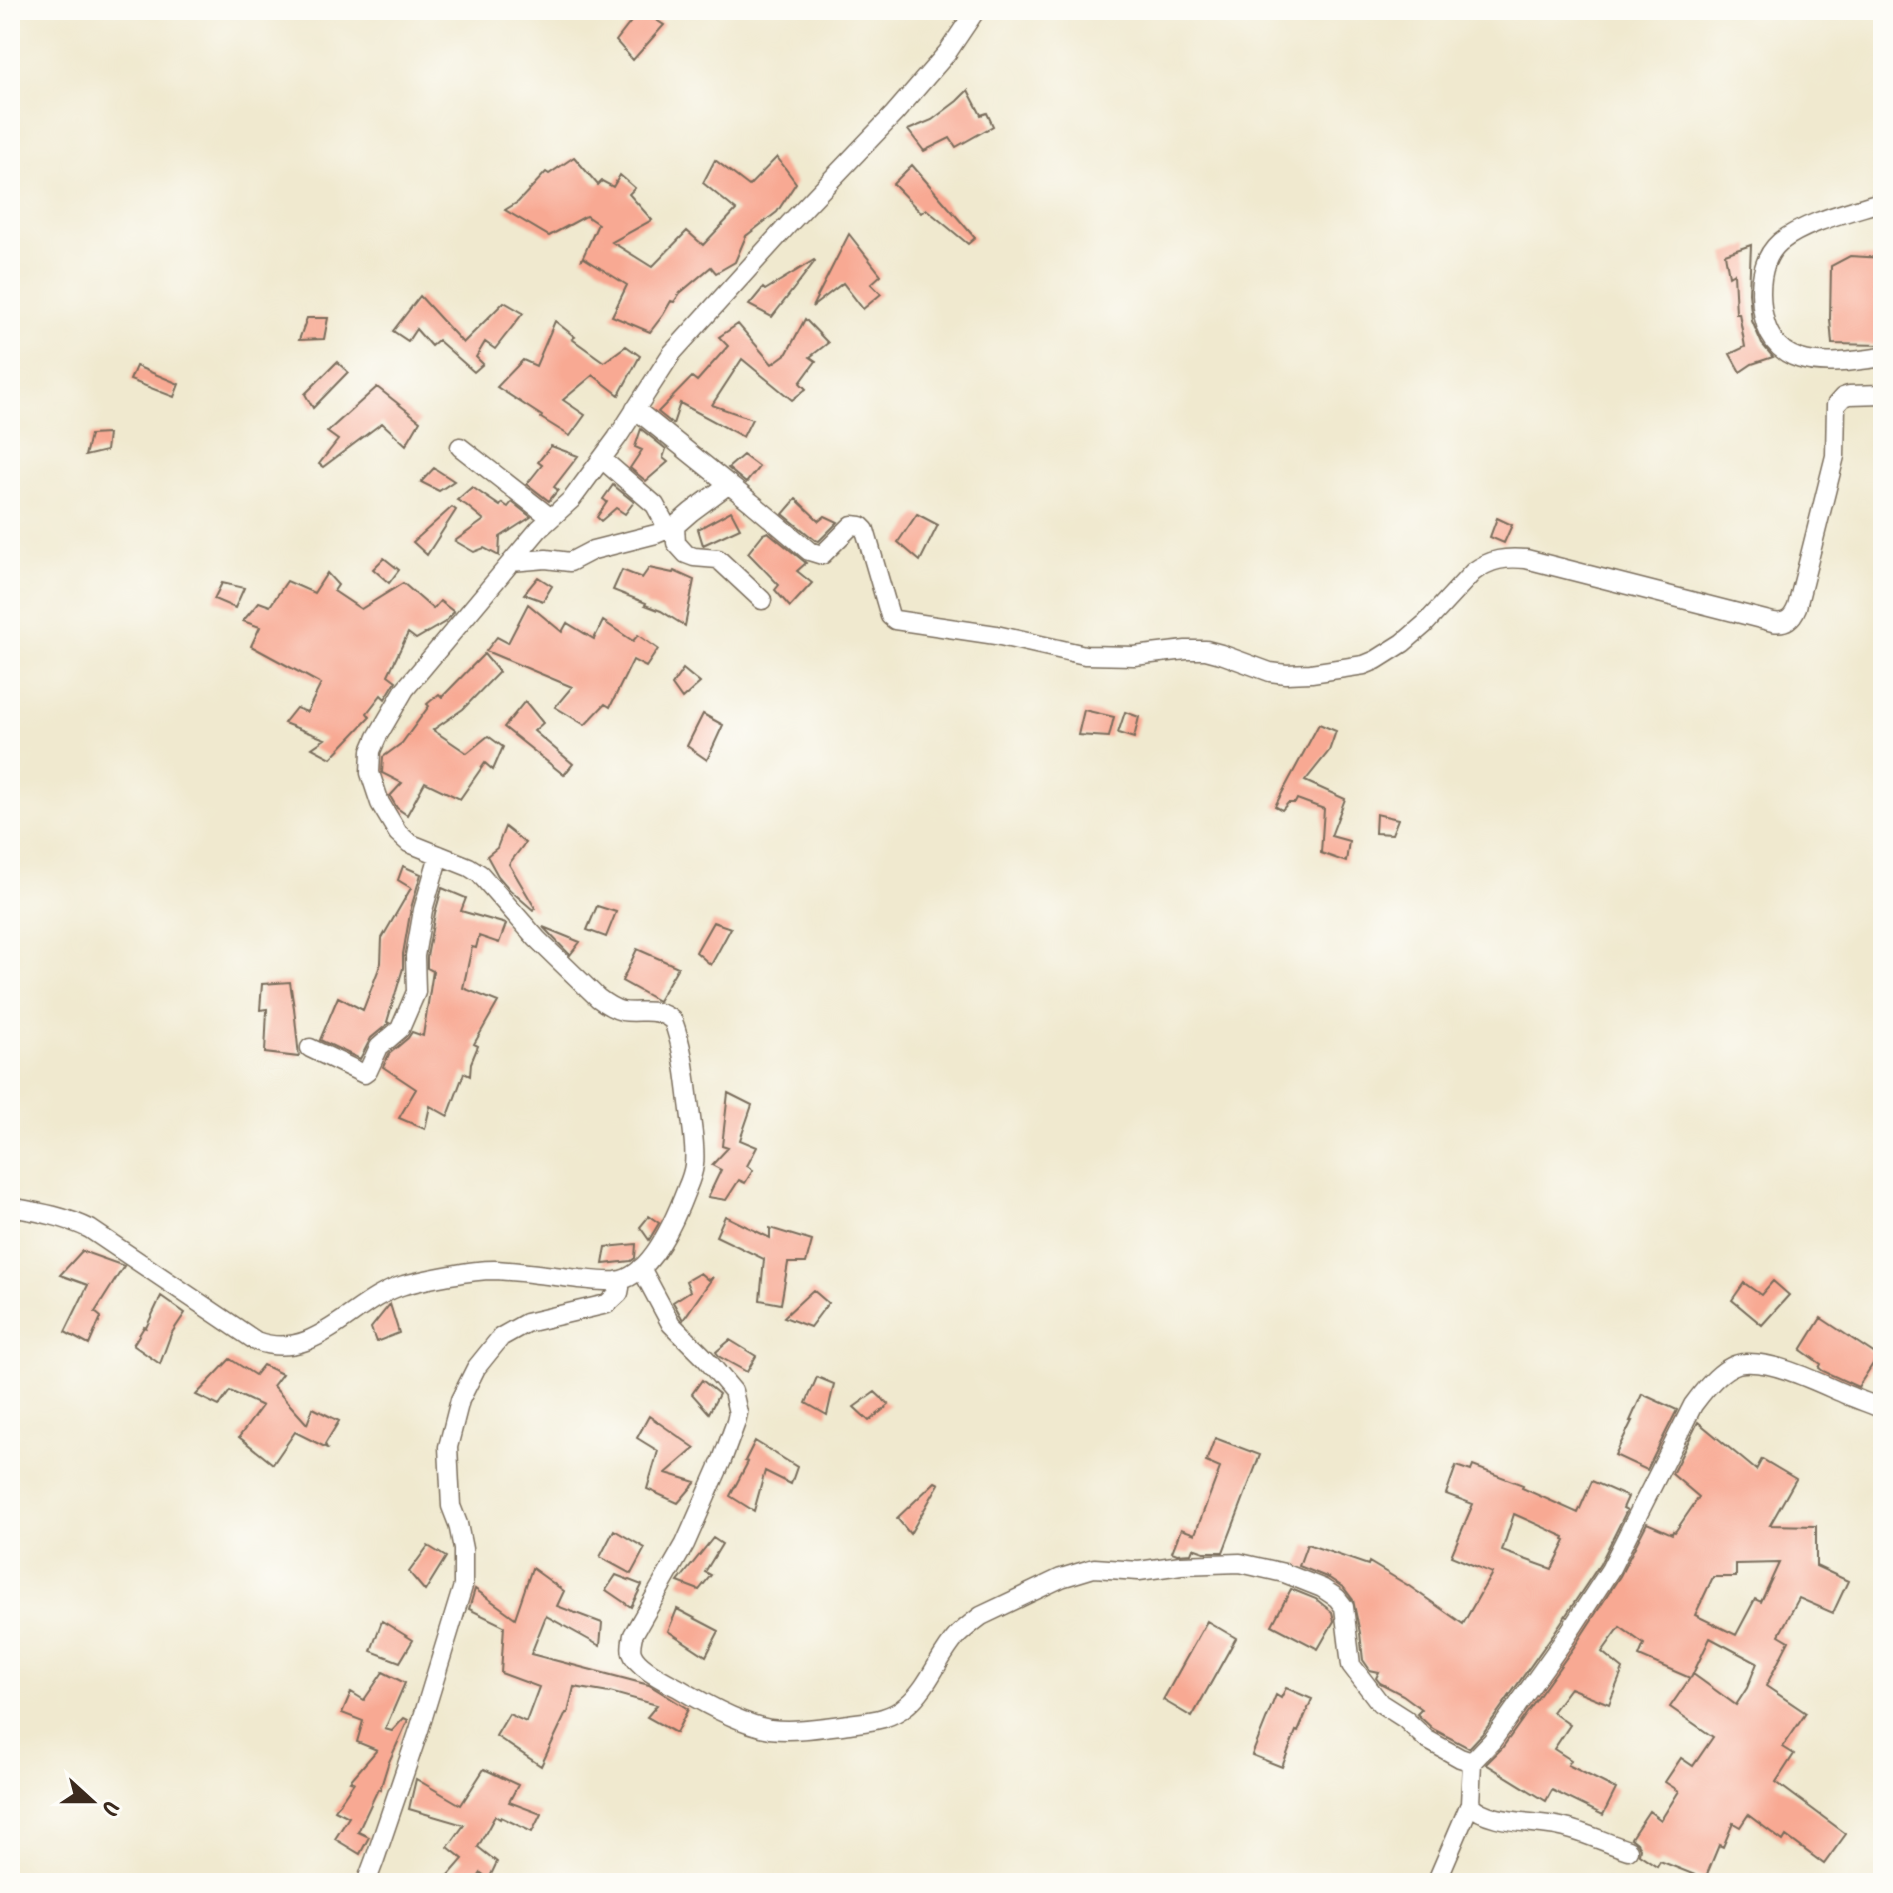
<svg xmlns="http://www.w3.org/2000/svg" width="1893" height="1893" viewBox="0 0 1893 1893" font-family="Kalam,sans-serif">
  <style>
    .building { fill: #f8a993; fill-rule: evenodd }
    .lines { fill: none; stroke-linecap: round; stroke-linejoin: round }
    .street-casing { stroke: #7a6d5c; stroke-width: 21 }
    .street { stroke: #fff; stroke-width: 18 }
  </style>
  <rect width="100%" height="100%" fill="#fdfcf7"/>
  <filter id="ink" filterUnits="userSpaceOnUse"><feTurbulence type="fractalNoise" baseFrequency=".0125" numOctaves="2"/><feDisplacementMap in="SourceGraphic" scale="16" xChannelSelector="R" yChannelSelector="G"/><feConvolveMatrix kernelMatrix="1 2 1 2 8 2 1 2 1" color-interpolation-filters="sRGB"/></filter>
  <filter id="wash" filterUnits="userSpaceOnUse"><feTurbulence type="fractalNoise" baseFrequency=".006" numOctaves="4" result="noise"/><feDisplacementMap in="SourceGraphic" scale="32" xChannelSelector="R" yChannelSelector="G"/><feGaussianBlur stdDeviation="1.8" result="paint"/><feColorMatrix in="noise" values="0 0 0 0 0 0 0 0 0 0 0 0 0 0 0 0 0 1.4 0 .05"/><feComposite in="paint" operator="in"/></filter>
  <g filter="url(#wash)">
    <rect width="100%" height="100%" fill="#f0e9cf"/>
    <g id="blocks">
      <path class="building" d="M640 10 664 25 633 60 616 41Z
        M968 90 981 115 987 113 993 126 956 147 950 138 924 151 908 130 932 120 957 101Z
        M574 157 598 185 602 181 613 187 620 175 635 188 629 194 652 220 612 242 652 267 687 231 703 245 736 210 703 183 715 160 749 186 777 157 796 183 777 212 746 236 735 262 716 273 711 267 680 293 674 302 671 301 663 315 650 332 612 316 627 285 584 258 582 259 598 224 586 216 549 236 505 210 518 202 546 172 549 174Z
        M912 165 975 238 968 244 926 209 921 213 893 184Z
        M849 234 881 275 871 284 881 294 863 309 843 283 812 307Z
        M1751 245 1749 293 1752 321 1762 344 1773 357 1752 364 1740 372 1730 354 1745 347 1739 313H1736L1734 273 1729 276 1725 254Z
        M1850 256 1883 258V345L1832 344 1830 319 1831 266Z
        M814 260 815 261 772 317 749 305 763 288 765 290Z
        M420 296 463 343 504 302 523 313 495 349 485 342 476 357 483 364 474 372 438 340 431 346 416 329 408 341 393 331Z
        M307 318H328L324 339 299 340Z
        M805 319 828 343 810 357 816 361 800 383 806 389 792 400 742 359 712 405 752 419 743 437 680 403 673 424 658 412 692 377 697 381 728 346 719 337 738 324 772 364 787 353Z
        M555 321 575 337 572 339 604 362 626 346 640 356 619 395 593 375 563 400 585 415 570 436 541 418 542 416 497 387 523 360 536 366Z
        M337 362 348 372 313 408 305 394Z
        M136 366 179 384 174 397 130 380Z
        M377 387 420 421 406 445 382 423 323 467 319 464 338 440 327 432Z
        M641 429 666 449 663 458 668 462 646 481 630 468 642 450 635 447Z
        M108 434 106 451 85 456 90 435Z
        M551 446 578 456 554 487 558 490 549 501 527 484 542 465 538 462Z
        M743 455 759 467 746 483 728 468Z
        M434 468 454 481 439 491 421 482Z
        M613 485 634 502 625 514 616 508 601 521 597 517 607 502 603 499Z
        M472 487 500 506 502 503 508 507 512 502 531 517 500 537 499 556 484 548 474 552 455 541 484 520 466 505 457 500Z
        M796 499 819 521 825 516 838 522 819 541 815 540 783 514Z
        M452 507 456 510 427 555 413 542Z
        M731 511 740 528 703 545 698 529Z
        M917 514 938 525 920 561 898 542Z
        M1497 518 1512 525 1504 543 1490 537Z
        M768 532 806 563 797 571 812 583 790 607 775 590 779 585 748 553 763 534Z
        M384 558 399 570 389 583 373 569Z
        M649 568 673 573 674 571 694 580 685 626 661 611 645 605 646 603 613 590 622 570 642 578Z
        M327 573 338 585 334 591 361 609 403 583 433 609 440 601 454 612 445 622 416 639 408 633 388 675 396 681 385 699 381 695 367 713 370 717 331 758 312 748 325 739 284 723 296 708 307 712 321 684 251 646 260 627 243 621 259 602 270 606 287 581 314 593Z
        M538 577 552 586 543 601 524 594Z
        M222 583 244 588 235 608 214 599Z
        M528 604 562 632 567 623 594 639 603 621 633 641 638 635 658 649 646 667 633 660 610 707 605 704 585 725 555 707 572 687 486 651 497 637 508 643Z
        M484 654 499 672 463 709 433 730 467 753 488 736 503 747 493 770 485 763 460 799 425 782 407 815 397 808 390 796 402 783 382 773 383 757 402 743 429 706 427 704 439 694 442 697Z
        M683 669 700 683 682 699 672 685Z
        M525 701 543 723 534 731 573 764 564 775 504 727Z
        M1084 710 1114 717 1109 737 1078 735Z
        M1125 712 1139 717 1134 738 1118 733Z
        M703 714 723 725 707 760 687 746Z
        M1319 724 1336 731 1329 751 1305 781 1345 799 1331 836 1349 841 1346 862 1321 853 1324 809 1297 799 1295 803H1288L1282 810 1275 806Z
        M1376 814 1398 819 1392 834 1375 833Z
        M505 827 525 843 509 864 535 908 533 910 510 890 498 876 487 856 497 848Z
        M403 866 421 874 411 908 403 954V968L387 1022 389 1023 371 1038 360 1059 320 1040 338 997 363 1010 381 963 382 938 411 888 398 880Z
        M442 888 466 898 461 911 506 924 499 943 479 936 476 948 472 947 463 988 498 1002 474 1044 478 1046 471 1063 470 1076 464 1073 448 1116 430 1106 425 1129 399 1118 416 1089 383 1067 389 1054 408 1038 412 1032 423 1036 433 971 427 968V957L435 913Z
        M597 906 616 912 606 937 587 930Z
        M713 922 731 928 711 965 696 952Z
        M543 927 580 942 570 955Z
        M637 949 678 967 658 1001 622 981Z
        M290 982 294 1008 299 1057 265 1053 267 1009 260 1010 262 984Z
        M728 1093 752 1105 740 1140 757 1147 747 1166 753 1170 745 1183 739 1180 726 1200 708 1197 721 1170 712 1165 728 1148 722 1146Z
        M649 1216 659 1223 649 1240 640 1227Z
        M725 1216 770 1238V1228L812 1241 806 1263H788L781 1304 760 1300 764 1259 716 1236Z
        M636 1244 635 1258 631 1261 603 1264 606 1247Z
        M82 1251 124 1266 95 1312 101 1317 89 1345 65 1332 88 1285 60 1275Z
        M700 1273 708 1280 713 1277 683 1320 673 1302 690 1291 686 1281Z
        M1773 1281 1789 1295 1762 1325 1732 1300 1744 1283 1761 1295Z
        M813 1290 828 1303 810 1327 784 1317Z
        M161 1296 185 1313 171 1334 160 1364 133 1345 144 1327 146 1328Z
        M390 1304 399 1333 376 1342 371 1328Z
        M1821 1318 1878 1356 1858 1387 1823 1371 1819 1368 1821 1364 1801 1350Z
        M730 1340 756 1356 747 1372 720 1357 716 1352Z
        M230 1359 255 1375 263 1365 282 1374 273 1386 307 1424 313 1408 339 1421 325 1444 327 1448 295 1432 273 1464 239 1437 262 1406 230 1391 219 1406 196 1395Z
        M817 1377 834 1384 827 1415 806 1403Z
        M702 1380 719 1394 709 1413 692 1394Z
        M875 1392 889 1405 869 1421 854 1407Z
        M1642 1394 1677 1410 1647 1470 1615 1455 1632 1421H1630Z
        M649 1416 695 1448 666 1473 696 1482 678 1503 647 1489 658 1451 637 1438Z
        M1698 1422 1756 1470 1762 1459 1796 1479 1770 1525 1816 1526V1566L1848 1581 1833 1613 1799 1598 1779 1635 1789 1641 1766 1686 1806 1713 1783 1747 1794 1754 1776 1782 1846 1834 1824 1864 1786 1836 1783 1841 1748 1815 1740 1827 1733 1823 1723 1847 1719 1845 1705 1879 1660 1861 1657 1866 1639 1854 1640 1848 1637 1843 1631 1838 1649 1811 1661 1820 1679 1791 1665 1782 1681 1758 1693 1766 1713 1737 1670 1707 1690 1678 1639 1656 1644 1644 1620 1627 1602 1652 1623 1669 1609 1704 1570 1688 1552 1712 1570 1725 1554 1749 1571 1760 1568 1765 1616 1789 1603 1815 1552 1790 1546 1801 1486 1764 1502 1748 1574 1647 1620 1576 1647 1523 1672 1534 1673 1531 1675 1532 1699 1497 1672 1474ZM1779 1563 1761 1602 1755 1599 1736 1635 1695 1615 1713 1577H1736V1564ZM1710 1638 1757 1663 1747 1688 1736 1705 1693 1674 1691 1678Z
        M1215 1438 1260 1455 1223 1552H1204L1193 1548 1191 1553 1177 1554 1172 1552 1181 1529 1195 1534 1220 1468 1206 1462Z
        M755 1441 797 1467 791 1484 765 1471 754 1511 730 1496 748 1462 745 1461Z
        M1456 1466 1471 1471 1473 1466 1523 1485 1522 1488 1578 1513 1592 1481 1628 1497 1623 1508 1627 1510 1600 1564 1554 1633 1483 1733 1469 1748 1433 1729 1417 1714 1422 1709 1403 1695 1380 1683 1376 1678 1379 1672 1370 1670 1363 1660 1360 1633 1353 1600 1344 1588 1329 1578 1299 1566 1307 1544 1368 1565 1369 1562 1409 1586 1463 1624 1492 1573 1451 1556 1473 1504 1446 1494ZM1514 1514 1565 1537 1564 1540 1566 1541 1552 1569 1502 1551Z
        M935 1482 939 1484 910 1534 897 1518Z
        M614 1530 645 1548 631 1574 600 1557Z
        M713 1538 722 1544 705 1572 711 1575 699 1590 678 1582Z
        M428 1546 446 1557 425 1591 409 1572Z
        M532 1568 564 1591 557 1606 602 1623 600 1646 546 1616 531 1654 649 1685 688 1709 676 1733 647 1717 657 1705 610 1692 609 1693 574 1687 568 1713H566L541 1766 496 1736 509 1714 526 1722 539 1687 501 1673 504 1626 469 1609 475 1589 515 1618Z
        M616 1575 642 1585 631 1607 606 1590Z
        M1291 1589 1316 1599 1332 1612 1334 1621 1318 1649 1272 1625Z
        M677 1609 719 1631 706 1656 668 1631Z
        M382 1621 413 1640 400 1662 371 1651Z
        M1207 1621 1236 1638 1192 1717 1163 1700Z
        M383 1672 405 1683 385 1729 392 1731 404 1718 408 1720 388 1764 380 1790 378 1789 358 1832 369 1837 360 1854 335 1839 349 1817 335 1810 354 1782 350 1781 377 1750 357 1742 363 1721 342 1713 351 1692 364 1700Z
        M1286 1688 1312 1699 1298 1732 1296 1731 1282 1767 1252 1755 1276 1695 1281 1698Z
        M484 1769 518 1785 509 1802 541 1814 532 1832 501 1817 500 1819 495 1816 478 1847 497 1862 489 1879 481 1873 474 1883H442L463 1859 448 1847 464 1825 409 1809 416 1779 461 1805Z"/>
    </g>
  </g>
  <g filter="url(#ink)">
    <use href="#blocks" fill-opacity="0" stroke="#7a6d5c" stroke-width="2"/>
    <g class="lines">
      <defs>
        <path id="street" d="M1883 201C1852 211 1805 222 1780 242 1765 255 1761 273 1761 293 1763 374 1822 366 1883 357
          M635 409 752 503 809 551 822 555 852 525 861 526 865 530 890 616 895 620 996 635 1085 655 1134 656 1186 650H1206L1221 654 1270 672 1286 674 1311 673 1364 665 1376 660 1403 643 1425 624 1473 572C1491 559 1505 557 1526 559L1773 622C1786 624 1792 619 1797 607L1835 456 1836 405 1843 397 1849 395 1883 394
          M460 447 551 518
          M602 459 655 505 668 529
          M729 484 691 512 675 526 676 543 686 554 694 557 718 559 762 600
          M511 562 546 559 570 562 593 550 656 534 675 526
          M310 1048 364 1074 368 1071 379 1047 400 1029 416 992 415 956 423 910 439 855
          M10 1207C38 1212 64 1216 90 1229L256 1341C316 1363 352 1300 404 1285 427 1279 471 1270 494 1270 522 1271 551 1276 579 1279 591 1280 604 1282 616 1281 652 1277 676 1217 687 1188 690 1181 693 1173 694 1165 696 1147 692 1128 690 1110 686 1080 684 1050 673 1021 657 1006 640 1014 622 1011 613 1009 606 1004 598 998L537 939 480 874 469 867 409 843 398 833 380 803 370 773 371 751 377 737 405 689 539 529 572 499 617 438 672 353 789 224 894 114 947 53 976 10
          M641 1268 671 1324 706 1359 733 1391 738 1413 736 1422 722 1460 685 1544 633 1635C632 1641 630 1647 632 1653 637 1668 667 1682 680 1689 705 1704 742 1724 770 1729 796 1732 824 1727 849 1724 870 1721 890 1720 907 1705 929 1687 938 1657 957 1636 964 1629 973 1622 981 1616L1061 1578 1094 1568 1139 1571 1181 1565 1240 1563 1284 1573 1322 1588 1337 1598 1344 1607 1351 1665 1380 1703 1405 1719 1426 1739 1460 1758 1472 1762 1492 1741 1564 1640 1610 1570 1693 1405C1704 1390 1725 1363 1745 1363 1776 1361 1819 1383 1847 1395 1859 1400 1871 1404 1883 1409
          M1470 1804C1487 1824 1536 1821 1561 1827 1584 1832 1606 1843 1628 1850
          M366 1883 375 1859 419 1730 463 1586V1549L458 1524 451 1506 448 1447 460 1400 476 1368 501 1337 526 1323 607 1304 619 1293 620 1288 619 1281
          M1436 1883 1470 1804 1472 1762"/>
      </defs>
      <use href="#street" class="street-casing"/>
      <use href="#street" class="street"/>
    </g>
  </g>
  <rect width="1893" height="1893" fill="none" stroke="#fdfcf7" stroke-width="40"/>
  <g transform="translate(92 1801) rotate(111)" stroke="#fdfcf7" stroke-width="6" paint-order="stroke">
  <path d="M0-6L14 30L0 20L-14 30Z" fill="#3b2a1e"/>
  <text y="-12" font-size="22" font-weight="bold" text-anchor="middle" fill="#3b2a1e">U</text>
  </g>
</svg>
